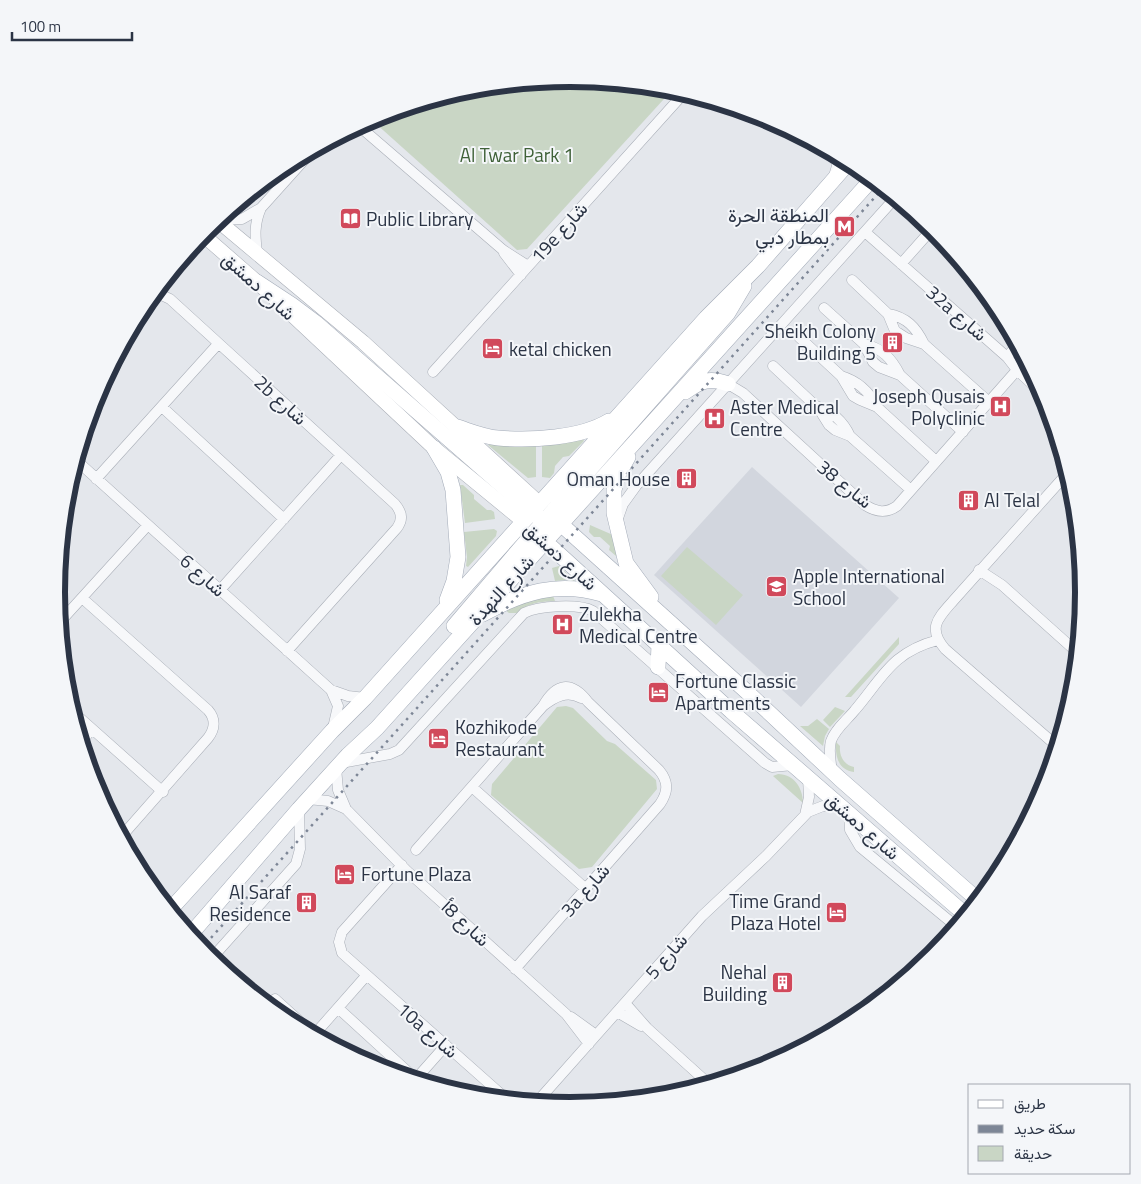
<svg xmlns="http://www.w3.org/2000/svg" width="1141" height="1184" viewBox="0 0 1141 1184" font-family="'Titillium Web',Vazirmatn,sans-serif">
  <style>
    .built { fill: #d2d6de }
    .green { fill: #c9d6c5 }
    .lines { fill: none; stroke-linecap: round; stroke-linejoin: round }
    .street-casing { stroke: #a9aeb7; stroke-width: 11 }
    .secondary-casing { stroke: #a9aeb7; stroke-width: 15 }
    .primary-casing { stroke: #a3abb8; stroke-width: 16 }
    .street { stroke: #f7f8fa; stroke-width: 10 }
    .secondary { stroke: #fff; stroke-width: 14 }
    .primary { stroke: #fff; stroke-width: 15 }
    .rail { stroke: #7d8696; stroke-width: 2.5; stroke-dasharray: 2.5 5; stroke-linecap: butt }
    .labels { text-anchor: middle; stroke-width: 4; stroke-linejoin: round; paint-order: stroke }
    .park-label { font-size: 19px; fill: #3f6138; stroke: #f4f6f9 }
    .poi-label { font-size: 19px; fill: #2b3445; stroke: #f4f6f9; text-anchor: start }
    .street-label { font-size: 19px; fill: #2b3445; stroke: #f4f6f9 }
    .rim { fill: none; stroke: #2b3445; stroke-width: 6 }
  </style>
  <rect width="100%" height="100%" fill="#e4e7ec"/>
  <path class="built" d="M752 467 899 598 801 707 654 575Z"/>
  <path class="green" d="M571 78 674 88 527 249 517 250 374 122V117L470 88Z
    M583 439 584 441 569 456 563 457 555 466 554 473 550 478 542 477V444Z
    M490 444 536 445V477L528 478 488 445Z
    M460 485H463L474 495V499L487 510H491L494 512 495 519 465 523Z
    M590 525 613 535 618 556H616L609 550 610 546 600 537H594L589 532Z
    M494 529 497 531 496 536 468 567 466 566 467 557 464 532Z
    M687 547 743 595 716 625 661 576Z
    M559 566 575 581 565 580 555 581 552 568Z
    M552 593 555 601C540 602 529 602 518 613H509L501 607Z
    M899 637V644L851 697H845Z
    M566 706 573 708 607 741 615 744 656 780 657 789 592 867 579 869 491 795 492 784 557 707Z
    M835 707 845 711 830 727 823 720Z
    M817 719 829 729 825 736 823 746 800 726H808Z
    M836 742 840 746C839 756 844 765 854 767V772C838 770 835 756 836 742Z
    M778 774C794 774 803 788 803 803L773 776Z"/>
  <g class="lines">
    <defs>
      <path id="street" d="M361 124 366 132 503 250 528 266
        M834 153 837 166 834 176
        M218 220 242 219 261 208 314 149
        M865 232 1007 357 1017 370 1046 397
        M257 253C255 236 254 224 261 208
        M504 253 521 275
        M901 264 933 228
        M852 280 888 314 895 331 906 338 924 344 989 402
        M155 292 170 299 395 504C402 512 403 520 397 528L287 651
        M824 308 864 344 873 362 879 367 900 375 963 432
        M888 314C906 317 916 327 924 344
        M799 337 841 376 853 396 860 400 877 407 936 461
        M864 344C882 348 892 359 900 375
        M1007 357 1018 344
        M773 366 819 409 829 425 835 430 850 436 911 490
        M433 372 685 92
        M841 376C858 381 869 391 877 407
        M728 384 743 393 865 505C876 512 886 514 897 506L1017 370
        M816 406C832 411 843 421 850 436
        M162 407 284 519
        M76 460 331 690 338 706 333 728
        M96 479 218 344
        M617 521 623 504 636 486 896 197
        M979 570 1002 585 1079 654
        M220 590 341 455
        M82 598 208 710C216 719 215 729 208 738L121 837
        M59 623 148 525
        M331 690 348 696 365 698
        M72 711 163 792
        M81 742 92 729
        M1058 747 945 649C927 628 938 618 953 601L1063 478 1069 474
        M341 763 390 754 399 750 524 613C538 606 579 603 593 611L765 763 772 767 793 765
        M336 768 338 790 346 809
        M832 772C831 762 828 751 831 741 835 729 847 720 855 710 883 677 892 652 938 640
        M472 787 586 889
        M308 799 328 801 346 809 407 871 566 1014 589 1044
        M849 814 850 830 860 847 957 927
        M805 815 809 797 808 778
        M416 850 543 706C554 697 567 690 581 698
        M402 865 342 932 339 942 342 953 502 1095 511 1100
        M211 959 296 864 300 849 299 809
        M515 969 660 804C668 792 669 782 659 770L588 702C571 680 556 683 543 706
        M275 999 316 1036
        M625 1003 647 1028 710 1085
        M338 1008 407 1071
        M617 1012 641 1026
        M571 1017 596 1035
        M314 1035 366 976
        M415 1080 446 1045
        M536 1103 702 916 766 856 808 812 823 806H840"/>
      <path id="secondary" d="M217 220 363 342 539 503
        M202 234 257 282 434 448 523 521"/>
      <path id="primary" d="M257 282 292 305 316 323 539 518
        M685 392C701 381 709 377 728 384
        M457 427C470 431 484 437 498 438 531 441 581 438 609 421
        M434 448 448 472 453 490 458 557 454 581 447 600
        M628 457 618 475 614 490V513L626 563 651 597
        M553 517 746 691 840 779 979 901
        M537 534 731 711 967 916
        M483 614C523 592 557 581 602 594
        M454 626 523 545 728 313 744 286
        M658 667 659 645
        M170 910 332 731 365 698 706 318 758 266 850 161
        M190 935 299 809 348 755 377 728 873 178"/>
    </defs>
    <use href="#street" class="street-casing"/>
    <use href="#secondary" class="secondary-casing"/>
    <use href="#primary" class="primary-casing"/>
    <use href="#street" class="street"/>
    <use href="#secondary" class="secondary"/>
    <use href="#primary" class="primary"/>
    <path class="rail" d="M201 949 884 187"/>
  </g>
  <defs>
    <symbol id="library-square" viewBox="-11 -11 22 22"><rect x="-9" y="-9" width="18" height="18" rx="4" fill="#d1495b" stroke="#f4f6f9"/><path d="M-6-4Q-3-5.5-.7-3.5V5Q-3 3-6 4ZM6-4Q3-5.5 .7-3.5V5Q3 3 6 4Z" fill="#fff"/></symbol>
    <symbol id="metro-square" viewBox="-11 -11 22 22"><rect x="-9" y="-9" width="18" height="18" rx="4" fill="#d1495b" stroke="#f4f6f9"/><path d="M-5.5 5V-5H-3L0 0L3-5H5.5V5H3V-.5L0 4L-3-.5V5Z" fill="#fff"/></symbol>
    <symbol id="building-square" viewBox="-11 -11 22 22"><rect x="-9" y="-9" width="18" height="18" rx="4" fill="#d1495b" stroke="#f4f6f9"/><path d="M-4-6H4V6H1V3H-1V6H-4ZM-2.5-4.3h1.7v1.8h-1.7ZM.8-4.3h1.7v1.8H.8ZM-2.5-1h1.7V.8h-1.7ZM.8-1h1.7V.8H.8Z" fill="#fff"/></symbol>
    <symbol id="hotel-square" viewBox="-11 -11 22 22"><rect x="-9" y="-9" width="18" height="18" rx="4" fill="#d1495b" stroke="#f4f6f9"/><path d="M-6-4.5h1.5V1H6V5H4.5V3h-9V5H-6ZM-4 0a1.8 1.8 0 1 1 3.6 0ZM.5 0V-2.5h3Q6-2.5 6 0Z" fill="#fff"/></symbol>
    <symbol id="hospital-square" viewBox="-11 -11 22 22"><rect x="-9" y="-9" width="18" height="18" rx="4" fill="#d1495b" stroke="#f4f6f9"/><path d="M-5-5h3v3.5h4V-5h3V5h-3V1.5h-4V5h-3Z" fill="#fff"/></symbol>
    <symbol id="school-square" viewBox="-11 -11 22 22"><rect x="-9" y="-9" width="18" height="18" rx="4" fill="#d1495b" stroke="#f4f6f9"/><path d="M0-5L7-2L0 1L-7-2ZM-4 1L0 2.5L4 1V4Q0 6-4 4Z" fill="#fff"/></symbol>
  </defs>
  <g fill-rule="evenodd">
    <use href="#library-square" x="338" y="206" width="25" height="25"/>
    <use href="#metro-square" x="832" y="214" width="25" height="25"/>
    <use href="#building-square" x="880" y="330" width="25" height="25"/>
    <use href="#hotel-square" x="480" y="336" width="25" height="25"/>
    <use href="#hospital-square" x="988" y="394" width="25" height="25"/>
    <use href="#hospital-square" x="702" y="406" width="25" height="25"/>
    <use href="#building-square" x="674" y="466" width="25" height="25"/>
    <use href="#building-square" x="956" y="488" width="25" height="25"/>
    <use href="#school-square" x="764" y="574" width="25" height="25"/>
    <use href="#hospital-square" x="550" y="612" width="25" height="25"/>
    <use href="#hotel-square" x="646" y="680" width="25" height="25"/>
    <use href="#hotel-square" x="426" y="726" width="25" height="25"/>
    <use href="#hotel-square" x="332" y="862" width="25" height="25"/>
    <use href="#building-square" x="294" y="890" width="25" height="25"/>
    <use href="#hotel-square" x="824" y="900" width="25" height="25"/>
    <use href="#building-square" x="770" y="970" width="25" height="25"/>
  </g>
  <g class="labels">
    <g class="park-label">
      <text x="517" y="162">Al Twar Park 1</text>
    </g>
    <g class="poi-label">
      <text x="829" y="222" text-anchor="end">المنطقة الحرة<tspan x="829" dy="22">بمطار دبي</tspan></text>
      <text x="366" y="226">Public Library</text>
      <text x="876" y="338" text-anchor="end">Sheikh Colony<tspan x="876" dy="22">Building 5</tspan></text>
      <text x="509" y="356">ketal chicken</text>
      <text x="985" y="403" text-anchor="end">Joseph Qusais<tspan x="985" dy="22">Polyclinic</tspan></text>
      <text x="730" y="414">Aster Medical<tspan x="730" dy="22">Centre</tspan></text>
      <text x="670" y="486" text-anchor="end">Oman House</text>
      <text x="984" y="507">Al Telal</text>
      <text x="793" y="583">Apple International<tspan x="793" dy="22">School</tspan></text>
      <text x="579" y="621">Zulekha<tspan x="579" dy="22">Medical Centre</tspan></text>
      <text x="675" y="688">Fortune Classic<tspan x="675" dy="22">Apartments</tspan></text>
      <text x="455" y="734">Kozhikode<tspan x="455" dy="22">Restaurant</tspan></text>
      <text x="361" y="881">Fortune Plaza</text>
      <text x="291" y="899" text-anchor="end">Al Saraf<tspan x="291" dy="22">Residence</tspan></text>
      <text x="821" y="908" text-anchor="end">Time Grand<tspan x="821" dy="22">Plaza Hotel</tspan></text>
      <text x="767" y="979" text-anchor="end">Nehal<tspan x="767" dy="22">Building</tspan></text>
    </g>
    <g class="street-label">
      <text transform="translate(559 232) rotate(-48)" y="7">19e شارع</text>
      <text transform="translate(259 286) rotate(42)" y="7">شارع دمشق</text>
      <text transform="translate(957 313) rotate(41)" y="7">32a شارع</text>
      <text transform="translate(281 400) rotate(42)" y="7">2b شارع</text>
      <text transform="translate(845 484) rotate(39)" y="7">شارع 38</text>
      <text transform="translate(561 556) rotate(42)" y="7">شارع دمشق</text>
      <text transform="translate(203 575) rotate(42)" y="7">شارع 6</text>
      <text transform="translate(501 590) rotate(-48)" y="7">شارع النهدة</text>
      <text transform="translate(863 826) rotate(41)" y="7">شارع دمشق</text>
      <text transform="translate(585 890) rotate(-49)" y="7">3a شارع</text>
      <text transform="translate(466 923) rotate(43)" y="7">شارع 8أ</text>
      <text transform="translate(666 956) rotate(-49)" y="7">شارع 5</text>
      <text transform="translate(428 1030) rotate(41)" y="7">10a شارع</text>
    </g>
  </g>
  <path d="M0 0H1141V1184H0ZM65 592a505 505 0 1 1 1010 0a505 505 0 1 1-1010 0Z" fill="#f4f6f9" fill-rule="evenodd"/>
  <path class="rim" d="M65 592a505 505 0 1 1 1010 0a505 505 0 1 1-1010 0Z"/>
  <rect x="968" y="1084" width="162" height="90" fill="#f4f6f9" stroke="#a4a8b1"/>
  <rect x="978" y="1100" width="25" height="8" fill="#ffffff" stroke="#a4a8b1"/>
  <text x="1014" y="1109" font-size="15" fill="#2b3445">طريق</text>
  <rect x="978" y="1125" width="25" height="8" fill="#7d8696" stroke="#a4a8b1"/>
  <text x="1014" y="1134" font-size="15" fill="#2b3445">سكة حديد</text>
  <rect x="978" y="1146" width="25" height="15" fill="#c9d6c5" stroke="#a4a8b1"/>
  <text x="1014" y="1159" font-size="15" fill="#2b3445">حديقة</text>
  <path d="M12 32v8h120v-8" fill="none" stroke="#2b3445" stroke-width="2.5"/>
  <text x="20" y="32" font-size="15" fill="#2b3445" stroke="#f4f6f9" stroke-width="4" paint-order="stroke">100 m</text>
</svg>
